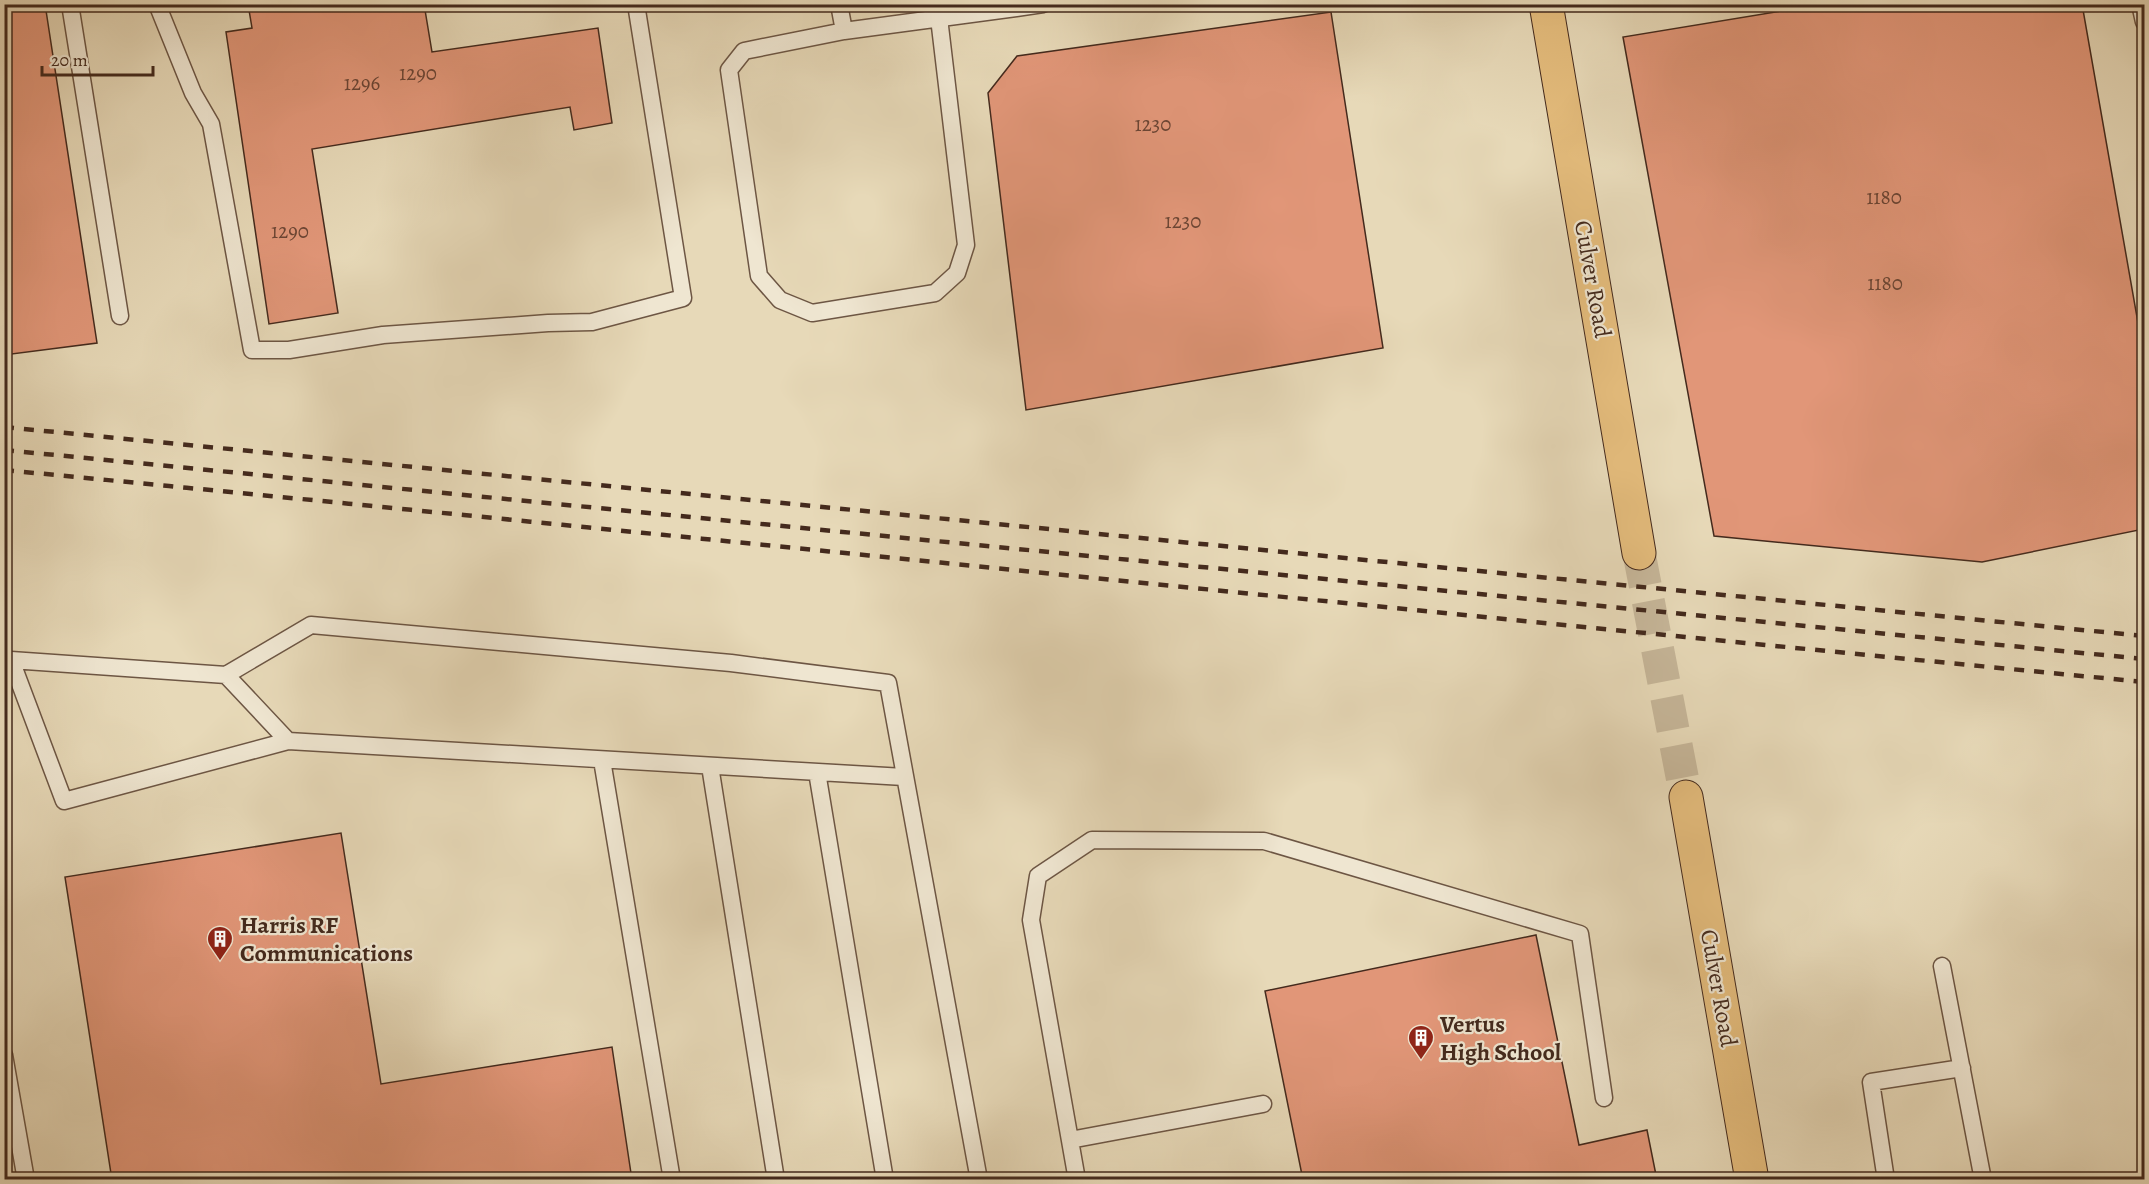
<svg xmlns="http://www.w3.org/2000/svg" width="2149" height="1184" viewBox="0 0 2149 1184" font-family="Alegreya,serif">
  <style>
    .building { fill: #e19678; stroke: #442a1d; stroke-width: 1.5 }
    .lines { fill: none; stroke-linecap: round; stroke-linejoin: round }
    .primary-tunnel { stroke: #c6b699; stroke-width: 33; stroke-dasharray: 33 16; stroke-linecap: butt }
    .lane-casing { stroke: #6d5644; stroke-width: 19 }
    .primary-casing { stroke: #442a1d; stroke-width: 35 }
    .lane { stroke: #efe6d1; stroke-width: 16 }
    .primary { stroke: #e4bc7c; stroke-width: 33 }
    .rail { stroke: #442a1d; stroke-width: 4.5; stroke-dasharray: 10 10; stroke-linecap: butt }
    .labels { text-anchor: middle; stroke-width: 4.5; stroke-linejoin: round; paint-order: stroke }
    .number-label { font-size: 21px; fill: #6b4534 }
    .street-label { font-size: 24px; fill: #442a1d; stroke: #efe6d1 }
    .poi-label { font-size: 24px; font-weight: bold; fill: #442a1d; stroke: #efe6d1; text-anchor: start }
  </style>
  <rect width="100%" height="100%" fill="#e7d9b8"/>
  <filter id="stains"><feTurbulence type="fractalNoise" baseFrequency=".00333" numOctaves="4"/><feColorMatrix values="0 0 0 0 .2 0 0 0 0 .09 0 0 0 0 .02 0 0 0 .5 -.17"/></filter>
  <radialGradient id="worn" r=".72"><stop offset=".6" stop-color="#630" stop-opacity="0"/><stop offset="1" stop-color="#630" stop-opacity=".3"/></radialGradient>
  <path class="building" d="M4 4H45L97 343 4 355Z
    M248 4H424L432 52 598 28 612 123 574 130 570 107 312 149 338 313 269 324 226 32 252 28Z
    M1824 4H2082L2144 357V529L1982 562 1714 536 1623 37Z
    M1331 12 1383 348 1026 410 988 93 1017 56Z
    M341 833 381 1084 612 1047 632 1180H112L65 877Z
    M1536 935 1579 1145 1647 1130 1657 1180H1303L1265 991Z"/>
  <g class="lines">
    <path class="primary-tunnel" d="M1639 553 1686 797"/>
    <defs>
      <path id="lane" d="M70 4 120 316
        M157 4 193 93 211 124 252 350H289L383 335 548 323 592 322 683 298 636 4
        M839 4 844 31 1016 8
        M1015 4 1016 8 1043 4
        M2140 4 2144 22
        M844 31 744 51 729 70 759 276 780 300 812 313 935 293 957 273 966 245 939 18
        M226 675 288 741
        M602 760 672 1180
        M710 766 776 1180
        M817 772 885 1180
        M904 777 288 741 64 801 11 660 226 675 311 625 731 663 888 683 979 1180
        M1942 966 1983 1180
        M4 1055 26 1180
        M1070 1140 1263 1104
        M1077 1180 1031 920 1038 876 1092 840 1264 841 1580 934 1604 1098
        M1886 1180 1871 1082 1962 1068"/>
      <path id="primary" d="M1546 4 1639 553
        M1686 797 1752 1180"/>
    </defs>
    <use href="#lane" class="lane-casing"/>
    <use href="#primary" class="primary-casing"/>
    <use href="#lane" class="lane"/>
    <use href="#primary" class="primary"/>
    <path class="rail" d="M4 427 2144 636
      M4 450 2144 659
      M4 470C718 539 1431 613 2144 682"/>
  </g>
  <defs>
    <symbol id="building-pin" viewBox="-11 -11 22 30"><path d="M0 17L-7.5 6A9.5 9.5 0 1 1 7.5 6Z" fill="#8f2418" stroke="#efe6d1"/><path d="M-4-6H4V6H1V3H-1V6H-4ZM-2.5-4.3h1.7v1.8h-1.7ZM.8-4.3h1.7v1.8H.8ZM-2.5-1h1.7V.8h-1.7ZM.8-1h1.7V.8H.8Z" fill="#fff"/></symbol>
  </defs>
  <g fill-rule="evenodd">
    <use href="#building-pin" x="205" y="924" width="30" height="40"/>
    <use href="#building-pin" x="1406" y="1023" width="30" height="40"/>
  </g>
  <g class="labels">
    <g class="number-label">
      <text x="418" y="80">1290</text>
      <text x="362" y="90">1296</text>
      <text x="1153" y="131">1230</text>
      <text x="1884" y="204">1180</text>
      <text x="1183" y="228">1230</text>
      <text x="290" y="238">1290</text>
      <text x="1885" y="290">1180</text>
    </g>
    <g class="street-label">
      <text transform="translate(1593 279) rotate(80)" y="8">Culver Road</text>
      <text transform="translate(1719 988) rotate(80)" y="8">Culver Road</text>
    </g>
    <g class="poi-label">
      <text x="240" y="933">Harris RF<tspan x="240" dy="28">Communications</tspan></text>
      <text x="1440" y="1032">Vertus<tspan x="1440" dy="28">High School</tspan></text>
    </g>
  </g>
  <rect width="2149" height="1184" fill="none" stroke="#e7d9b8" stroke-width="24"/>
  <rect x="6" y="6" width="2137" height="1172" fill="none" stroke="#442a1d" stroke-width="3"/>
  <rect x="12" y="12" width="2125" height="1160" fill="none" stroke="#442a1d" stroke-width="1.5"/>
  <path d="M42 66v9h111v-9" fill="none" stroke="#442a1d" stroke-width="3"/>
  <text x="51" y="66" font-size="18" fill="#442a1d" stroke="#efe6d1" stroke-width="4.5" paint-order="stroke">20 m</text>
  <rect width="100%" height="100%" filter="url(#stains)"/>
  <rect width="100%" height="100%" fill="url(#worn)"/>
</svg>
